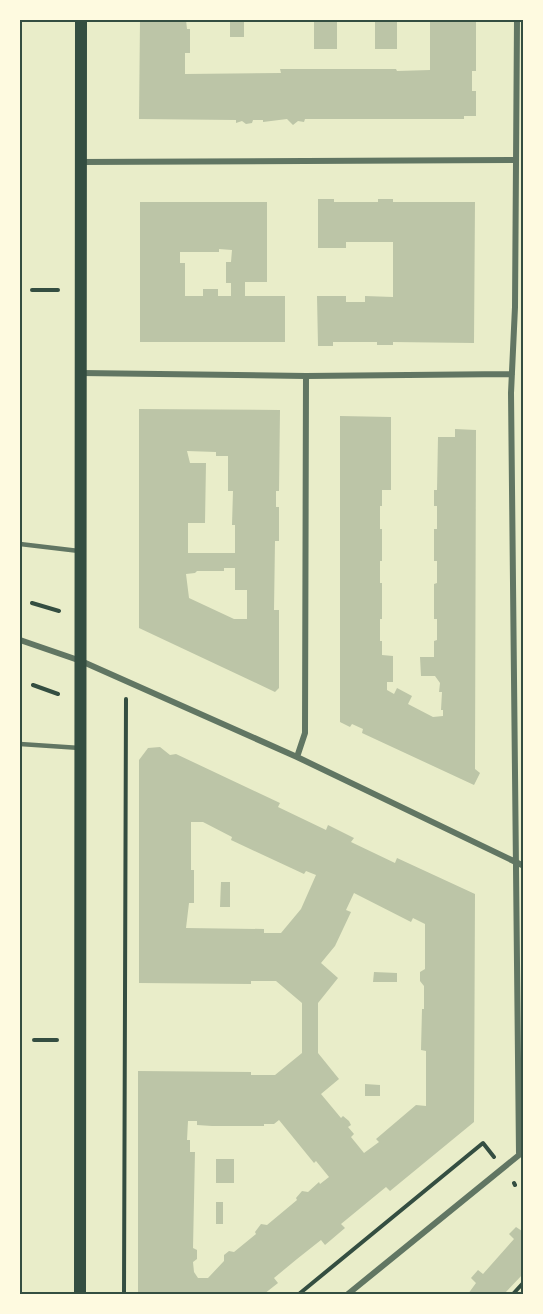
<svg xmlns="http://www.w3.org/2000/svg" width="543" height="1314" viewBox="0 0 543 1314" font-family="'Titillium Web',sans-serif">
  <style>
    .building { fill: #bcc5a7; fill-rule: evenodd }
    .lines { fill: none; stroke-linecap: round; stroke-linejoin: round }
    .path { stroke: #344e41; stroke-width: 4 }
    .service { stroke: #617663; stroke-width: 4.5 }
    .minor { stroke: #617663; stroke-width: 6 }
    .secondary { stroke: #344e41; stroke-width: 12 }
    .neatline { fill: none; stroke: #344e41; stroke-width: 2 }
  </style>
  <rect width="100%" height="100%" fill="#e9edc9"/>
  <path class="building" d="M140 20H186L187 29H190V53H185V74L281 73 280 69H396L397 71 430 70V20H476V71H472V91H476V116H464V119H305L304 122 298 121 293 125 287 119 263 122V120H253L252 123 246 124 242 121 236 123V120L139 119Z
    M230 20H244V37H230Z
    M314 20H337V49H314Z
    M375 20H397V49H375Z
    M318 199H334V202H378V199H393V202H475L474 343 393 342V345H377V342H333V346H318L317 296H346V302H365V296L393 297V242H346V248H318Z
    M140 202H267V282H245V296H285V342H140ZM219 249 232 250 231 262H226V283H231V296H218V289H203V296H185V263H180V252H219Z
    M139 409 280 410 279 491H276V507H279V541H275L274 610H279V688L275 692 139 628ZM187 451 216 452V456H228V491H233L232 525H235V553H188V523H205L206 463H190ZM224 568H235V590H247V619H234L189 598 186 574 195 573 197 571H224Z
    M340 416 391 417V490H382V506H380V529H382V561H380V583H382V619H380V641H382V655L393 656V682H387V690L394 694 397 688 412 696 408 704 433 717 443 716V710H441L442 692H439L440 683 435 676H421L420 657H434V641L437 640V619H434V584L437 583V561H434V529H437V506H434V490H437L438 437H455V429L476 430 475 769 480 773 474 785 362 733 363 729 352 724 350 727 340 722Z
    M160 747 170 755 176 754 280 803 278 807 326 830 328 825 354 838 351 842 395 863 397 858 475 894 474 1122 390 1191 386 1187 341 1224 345 1228 325 1245 321 1240 297 1259 274 1278 278 1283 264 1294H196V1292H173V1294H138V1071L251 1072V1075H275L302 1053V1003L276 981H251V984L139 983V760L148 748ZM191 822H203L232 837 231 840 304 874 306 871 316 875 301 909 281 933H264V929L186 928 189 903H194V870H191ZM354 893 411 922 413 918 425 924V969L420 972V981L424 986V1009H422L421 1050 426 1051V1106L416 1105 376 1139 379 1142 364 1153 351 1137 354 1134 348 1127 351 1125 349 1121 343 1116 341 1118 321 1094 339 1079 318 1053V1003L338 978 321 963 335 946 351 912 346 910ZM279 1120 314 1163 316 1161 329 1177 320 1184 319 1182 308 1192 302 1191 296 1198 297 1200 267 1225 261 1224 255 1232 256 1234 234 1252 229 1251 224 1255V1261L208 1278H198L194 1272 193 1262 197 1259V1250L193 1248 195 1152H190V1140H187L188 1121H197V1125L212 1126H264V1124H274Z
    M221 882H230V907H220Z
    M374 972 397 973V982H373Z
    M365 1084 380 1085V1096H365Z
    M216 1159H234V1183H216Z
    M216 1202H223V1224H216Z
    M516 1227 522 1231 524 1230V1273L504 1294H468L476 1283 471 1278 478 1270 483 1274 514 1239 509 1234Z"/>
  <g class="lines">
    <path class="path" d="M32 290H58
      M32 603 59 611
      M33 685 58 694
      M34 1040H57
      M514 1183 515 1185
      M124 1294 126 699
      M299 1294 483 1143 494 1157
      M513 1294 524 1282"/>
    <path class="service" d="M20 544 79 551
      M20 744 80 748"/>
    <path class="minor" d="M517 20 515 307 511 393 519 1153
      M81 162 516 160
      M81 373 306 376 512 374
      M20 640 81 661 297 757 524 866
      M297 757 305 733 306 376
      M348 1294 524 1151"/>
    <path class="secondary" d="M80 1294 81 20"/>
  </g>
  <rect width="543" height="1314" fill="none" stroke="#fefae0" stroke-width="42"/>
  <rect x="21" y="21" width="501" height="1272" class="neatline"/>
</svg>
